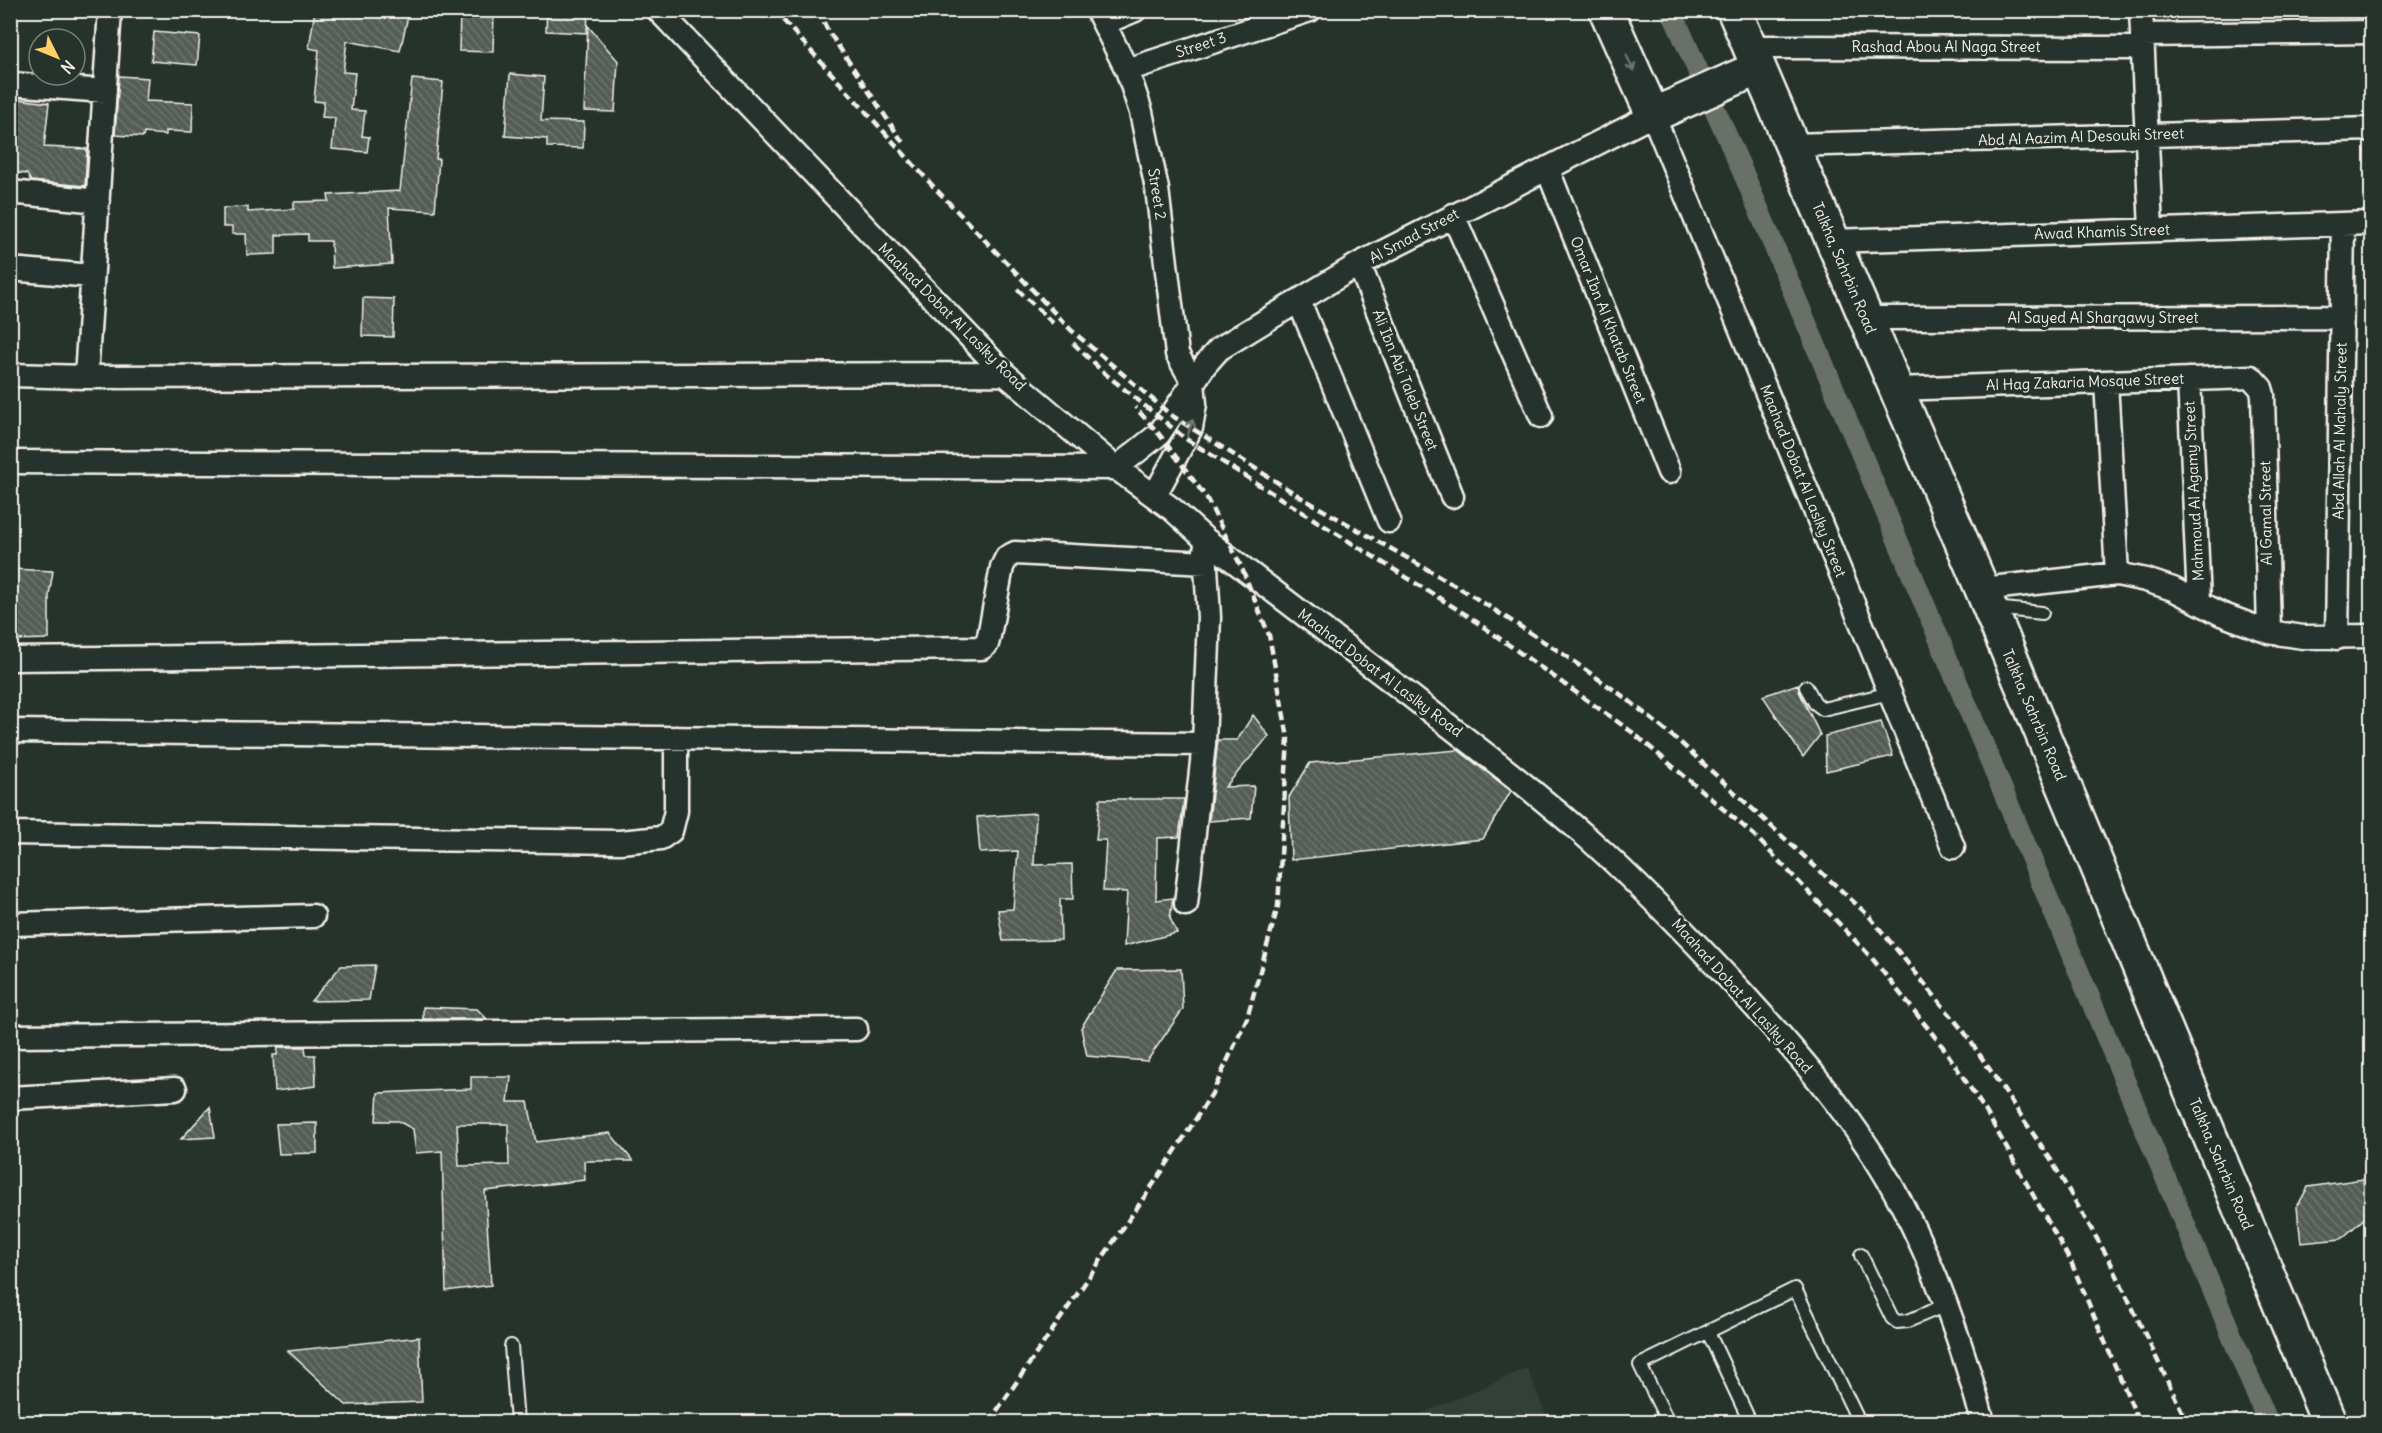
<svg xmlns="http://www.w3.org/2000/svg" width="2382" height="1433" viewBox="0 0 2382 1433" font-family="Delius,sans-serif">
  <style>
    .built { fill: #333f39 }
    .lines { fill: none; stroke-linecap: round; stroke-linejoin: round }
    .canal { stroke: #676f68; stroke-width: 21 }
    .building { fill: url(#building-back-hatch); stroke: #f4f1e8; stroke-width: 1.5; fill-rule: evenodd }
    .service-casing { stroke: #f4f1e8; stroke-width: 16 }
    .minor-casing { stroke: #f4f1e8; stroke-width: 27 }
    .primary-casing { stroke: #f4f1e8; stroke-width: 38 }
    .service { stroke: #26332d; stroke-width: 12 }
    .minor { stroke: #26332d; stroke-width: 22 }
    .primary { stroke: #26332d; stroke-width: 33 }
    .rail { stroke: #f4f1e8; stroke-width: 4.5; stroke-dasharray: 9 4.5; stroke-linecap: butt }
    .oneway { stroke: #6e766e }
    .labels { text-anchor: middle; stroke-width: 6; stroke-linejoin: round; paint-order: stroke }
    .street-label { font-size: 15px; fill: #f4f1e8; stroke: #26332d }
  </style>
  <defs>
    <pattern id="building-back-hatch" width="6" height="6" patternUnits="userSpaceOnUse" patternTransform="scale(1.5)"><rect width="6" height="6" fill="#525c55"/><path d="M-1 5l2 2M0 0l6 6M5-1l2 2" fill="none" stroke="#6c746d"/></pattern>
  </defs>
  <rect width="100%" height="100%" fill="#26332d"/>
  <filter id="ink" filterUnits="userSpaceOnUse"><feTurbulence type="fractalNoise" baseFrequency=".0167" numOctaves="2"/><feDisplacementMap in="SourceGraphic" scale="12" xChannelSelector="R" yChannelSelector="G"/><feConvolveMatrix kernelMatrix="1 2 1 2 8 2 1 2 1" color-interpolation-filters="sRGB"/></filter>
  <g filter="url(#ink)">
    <path class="built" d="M1527 1368 1549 1422H1402Z"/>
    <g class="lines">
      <path class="canal" d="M1671 10 1745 177 2268 1422"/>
    </g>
    <path class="building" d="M315 10H378L408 16 400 51 347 41 343 72 355 73 351 110 365 111 362 136 369 137 367 152 332 149 335 118 322 117 324 102 314 101 319 50 309 48Z
      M460 10H494L493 52 459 51Z
      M547 10H588L587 33 546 31Z
      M588 26 618 61 615 112 584 111Z
      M154 32 200 36 197 65 151 61Z
      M510 74 544 77 541 121 584 122 583 148 547 147V139L505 136Z
      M119 76 148 78 146 101 193 103 192 132 166 131V135L144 133 143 137 115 135Z
      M412 79 443 82 436 159H439L435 211 389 208 392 264 332 268 331 241H308V234L276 235V254L247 255 246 234H232V227H223V208L248 207V212L294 209V202L329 201 328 195 400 191Z
      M17 99 49 103 44 147 87 149 85 186 31 181 27 174 12 172V142Z
      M363 298 394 299 393 337 362 336Z
      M10 569 53 571 49 595V639L10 640Z
      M1798 684 1799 691 1820 735 1803 757 1763 696Z
      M1253 715 1269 736 1225 787 1254 786 1251 818 1209 821 1218 740H1237Z
      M1881 722 1893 756 1826 771 1825 736Z
      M1458 750 1511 791 1483 839 1291 860 1289 797 1310 763Z
      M1100 799H1184L1179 837 1157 838 1156 900 1173 898 1170 918 1177 933 1124 946 1127 892 1103 891 1106 840H1096Z
      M1036 813 1034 865 1072 864 1073 899H1060L1061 940 1003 941 998 910 1013 909 1018 851 980 853 977 817Z
      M375 965 369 1000 311 1001 341 966Z
      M1181 969 1183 1009 1147 1061 1087 1056 1081 1028 1117 970Z
      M423 1007 477 1009 487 1019H423Z
      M278 1047H305L306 1055H315L316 1086 275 1091 273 1055H277Z
      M471 1077H511L508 1102H528L536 1142 610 1133 633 1161H584L585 1180 485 1191 491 1285 446 1291 442 1151 416 1153 413 1129 398 1121H376L378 1093 471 1089ZM457 1124H508L509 1165 459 1166Z
      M210 1107 215 1137 181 1139Z
      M317 1123V1153L279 1154 276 1124Z
      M2363 1179 2367 1216 2341 1239 2301 1243 2297 1207 2308 1187Z
      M419 1337 422 1402 346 1405 288 1351Z"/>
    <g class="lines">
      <defs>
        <path id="service" d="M1994 608 2042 613
          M1806 687 1815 703 1823 709 1890 693
          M1861 1255 1892 1318 1897 1322 1908 1321 1946 1305
          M1708 1332 1750 1422
          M511 1346 517 1422
          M1668 1422 1640 1365 1795 1289 1859 1422"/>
        <path id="minor" d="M658 10 1005 374 1116 468 1172 509 1205 539C1274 591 1343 644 1412 697 1472 744 1534 790 1591 841 1642 887 1689 936 1736 986 1792 1047 1847 1109 1889 1181 1932 1256 1961 1339 1983 1422
          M1097 10 1127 70 1141 112 1157 189 1177 354 1193 382 1195 404 1191 428 1155 495
          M2141 10 2151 230
          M1104 23 1135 10
          M2142 35 2372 32
          M1750 47 2142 48
          M1127 70 1310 10
          M10 84 105 91
          M1790 145 2372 129
          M1547 168 1669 472
          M10 192 98 201
          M1453 215 1541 416
          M1832 241 2372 223
          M1359 264 1452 496
          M10 269 92 276
          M1299 301 1389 521
          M1865 318 2341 317
          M10 375 86 377 1005 374
          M86 377 110 10
          M2189 379 2199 602
          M2106 382 2117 574
          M1896 389 2251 377 2261 388 2263 395 2269 632
          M10 462 1116 468 1159 434 1205 365 1219 349 1359 264 1653 115 1953 847
          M1982 589 2117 574 2146 580 2173 589 2221 614 2269 632 2303 637 2372 636
          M2337 638 2343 224
          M10 659 982 648 987 644 989 636 1002 567 1007 557 1015 553 1206 563
          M10 731 1204 744
          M10 833 620 842 661 838 671 831 676 811V738
          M1186 904 1204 744 1209 617 1205 550
          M10 924 313 916
          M10 1036 856 1029
          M10 1098 175 1089"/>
        <path id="primary" d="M1606 10 1653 115 1758 68
          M1734 10 1982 589 2329 1422"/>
      </defs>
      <use href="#service" class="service-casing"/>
      <use href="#minor" class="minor-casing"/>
      <use href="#primary" class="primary-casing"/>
      <use href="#service" class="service"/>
      <use href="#minor" class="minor"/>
      <use href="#primary" class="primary"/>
      <path class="rail" d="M774 10 932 185 1071 330 1171 415 1302 498 1460 588 1560 652 1627 699 1682 744 1869 916 1965 1033 2051 1160 2110 1261 2187 1422
        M818 10 827 29 904 144
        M1017 289 1056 326
        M1073 343 1103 372 1186 439 1468 616 1632 732 1754 835 1871 957 1943 1047 1985 1110 2071 1262 2139 1422
        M989 1422 1163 1170 1213 1092 1247 1018 1278 906 1288 738 1269 635 1241 566 1206 497 1159 434 1135 407"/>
    </g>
    <defs><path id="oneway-shaft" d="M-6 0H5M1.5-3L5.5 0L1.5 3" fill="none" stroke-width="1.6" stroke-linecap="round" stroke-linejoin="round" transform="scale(1.5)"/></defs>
    <g class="oneway">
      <use href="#oneway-shaft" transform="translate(1630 63) rotate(66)"/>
      <use href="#oneway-shaft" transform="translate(1190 428) rotate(-73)"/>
    </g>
  </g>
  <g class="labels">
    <g class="street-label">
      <text transform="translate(1201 45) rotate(-18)" y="5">Street 3</text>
      <text x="1946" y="52">Rashad Abou Al Naga Street</text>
      <text transform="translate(2081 137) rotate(-2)" y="5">Abd Al Aazim Al Desouki Street</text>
      <text transform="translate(1157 194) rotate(81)" y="5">Street 2</text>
      <text transform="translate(2102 232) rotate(-2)" y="5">Awad Khamis Street</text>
      <text transform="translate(1414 236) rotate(-28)" y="5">Al Smad Street</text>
      <text transform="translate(1844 268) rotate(67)" y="5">Talkha, Sahrbin Road</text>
      <text transform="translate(952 317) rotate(45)" y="5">Maahad Dobat Al Laslky Road</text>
      <text x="2103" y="323">Al Sayed Al Sharqawy Street</text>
      <text transform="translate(1608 320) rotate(68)" y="5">Omar Ibn Al Khatab Street</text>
      <text transform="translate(1405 380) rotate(68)" y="5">Ali Ibn Abi Taleb Street</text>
      <text transform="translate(2085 382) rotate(-2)" y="5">Al Hag Zakaria Mosque Street</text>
      <text transform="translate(2340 431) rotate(-89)" y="5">Abd Allah Al Mahaly Street</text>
      <text transform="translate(1803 481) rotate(68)" y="5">Maahad Dobat Al Laslky Street</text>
      <text transform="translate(2194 491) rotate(-93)" y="5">Mahmoud Al Agamy Street</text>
      <text transform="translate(2266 513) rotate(-91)" y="5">Al Gamal Street</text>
      <text transform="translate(1380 673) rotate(37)" y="5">Maahad Dobat Al Laslky Road</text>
      <text transform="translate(2034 715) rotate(67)" y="5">Talkha, Sahrbin Road</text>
      <text transform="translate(1742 996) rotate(48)" y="5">Maahad Dobat Al Laslky Road</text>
      <text transform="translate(2221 1164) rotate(67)" y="5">Talkha, Sahrbin Road</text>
    </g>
  </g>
  <rect width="2382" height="1433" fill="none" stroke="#26332d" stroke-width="36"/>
  <rect x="18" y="18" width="2346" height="1397" fill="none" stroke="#f4f1e8" stroke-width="2" filter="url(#ink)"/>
  <g transform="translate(57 57) rotate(133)"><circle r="28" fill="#26332d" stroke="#787f78" stroke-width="1.5"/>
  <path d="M0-4.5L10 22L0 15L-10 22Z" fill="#ffd166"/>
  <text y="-9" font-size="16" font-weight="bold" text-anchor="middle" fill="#f4f1e8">N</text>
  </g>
</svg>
